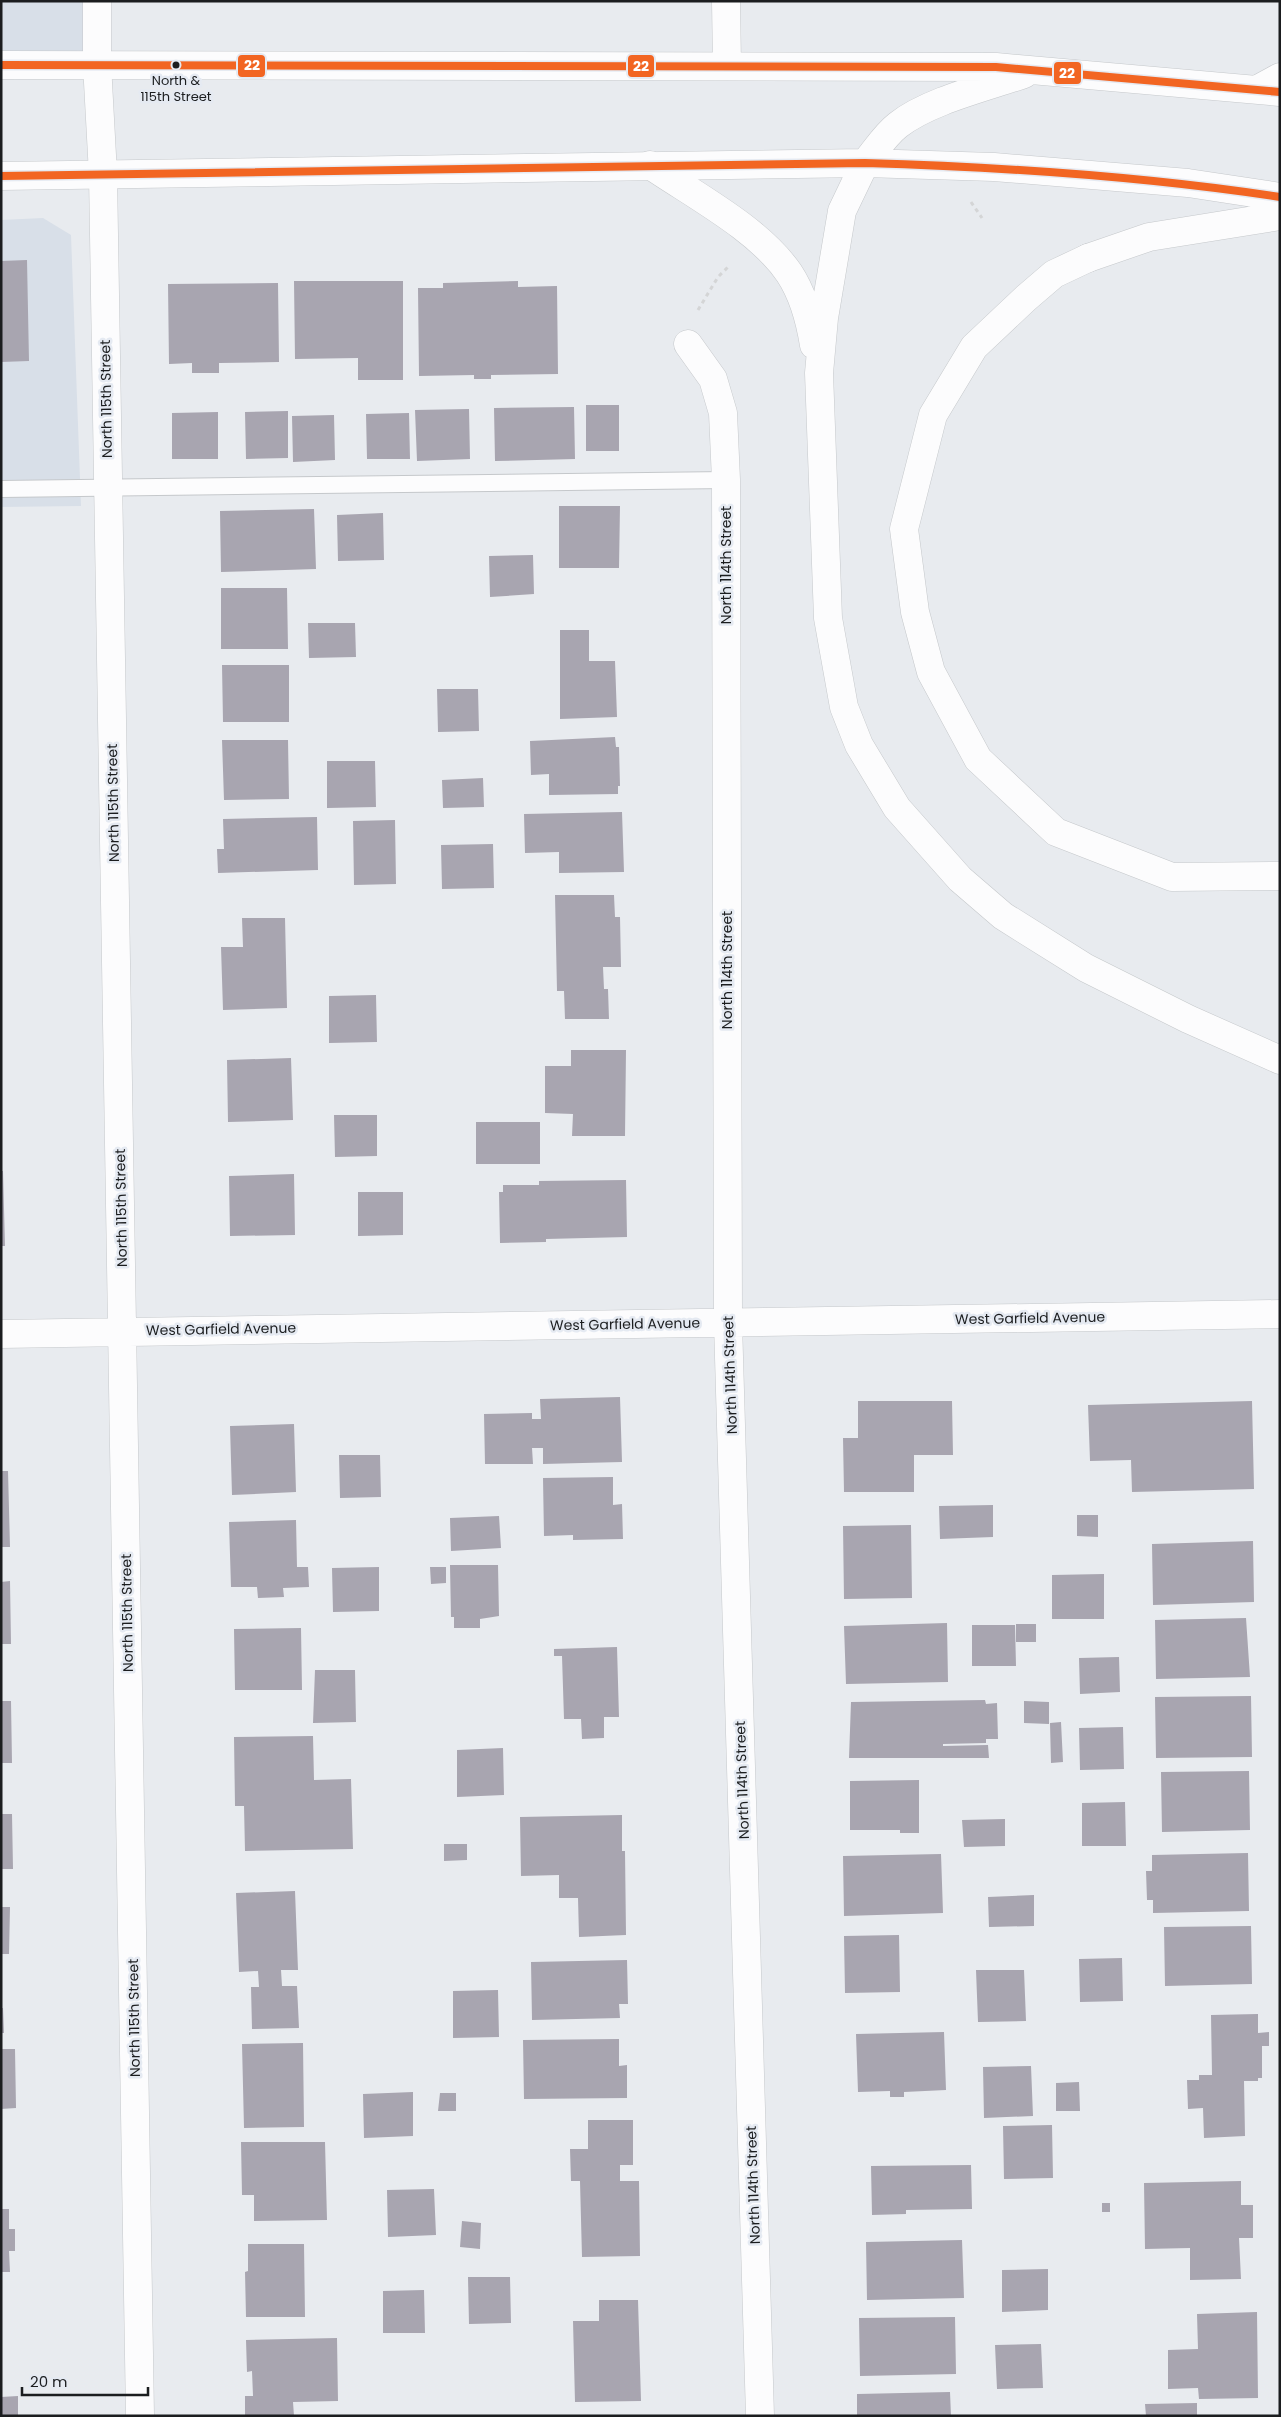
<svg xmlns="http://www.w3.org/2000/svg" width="1281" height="2417" viewBox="0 0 1281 2417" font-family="Poppins,sans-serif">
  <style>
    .built { fill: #d8dfe8 }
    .building { fill: #a8a5b0 }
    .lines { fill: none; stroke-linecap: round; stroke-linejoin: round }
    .lane-casing { stroke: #c5c8cb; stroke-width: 18 }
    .street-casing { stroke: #c5c8cb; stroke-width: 29 }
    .secondary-casing { stroke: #c5c8cb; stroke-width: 29 }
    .highway-casing { stroke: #c5c8cb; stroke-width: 29 }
    .path { stroke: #d4d5d6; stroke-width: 3; stroke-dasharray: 4 4; stroke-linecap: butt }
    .lane { stroke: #fcfcfd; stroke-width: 16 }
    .street { stroke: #fcfcfd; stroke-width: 28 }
    .secondary { stroke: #fcfcfd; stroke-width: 28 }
    .highway { stroke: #fcfcfd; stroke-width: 28 }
    .bus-1-casing { stroke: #e5eaf2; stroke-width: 11 }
    .bus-1 { stroke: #f26522; stroke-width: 8 }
    .bus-dot { fill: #1b1d1f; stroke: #e5eaf2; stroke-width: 2 }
    .labels { text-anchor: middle; stroke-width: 5; stroke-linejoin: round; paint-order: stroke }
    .bus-label { font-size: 13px; fill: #1b1d1f; stroke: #e5eaf2 }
    .street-label { font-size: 14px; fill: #1b1d1f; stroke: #e5eaf2 }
    .line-badge { stroke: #e5eaf2; stroke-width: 2 }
    .badge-label { font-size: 14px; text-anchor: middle; font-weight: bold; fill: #fff }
  </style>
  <rect width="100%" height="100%" fill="#e8ebef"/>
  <path class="built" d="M1 1H97V64L1 65Z
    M43 218 71 235 81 506 1 507V220Z"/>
  <path class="building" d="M27 260 29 361 1 362V261Z
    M294 281H403V380H358V358L295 359Z
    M518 281V287L557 286 558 374 491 375V379H474V375L419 376 418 288H443V283Z
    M278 283 279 362 219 363V373H192V363L169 364 168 284Z
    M586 405H619V451H586Z
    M574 407 575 459 495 461 494 408Z
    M469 409 470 459 417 461 415 410Z
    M288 411V458L246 459 245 412Z
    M218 412V459H172V413Z
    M409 413 410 459H367L366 414Z
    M334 415 335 460 293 462 292 416Z
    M559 506H620L619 568H559Z
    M314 509 316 569 221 572 220 511Z
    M383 513 384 560 338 561 337 515Z
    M533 555 534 594 490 597 489 556Z
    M221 588H287L288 649H221Z
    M308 623H355L356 657 309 658Z
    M560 630H589V661H615L617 717 560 719Z
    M222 665H289V722H223Z
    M437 689H478L479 731 438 732Z
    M615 737 616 747H619L620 786H618V794L549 795V774L531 775 530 741Z
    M222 740H288L289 799 224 800Z
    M327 761H375L376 807 327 808Z
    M483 778 484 807 443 808 442 780Z
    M622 812 624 872 559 873V852L525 853 524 814Z
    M317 817 318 870 218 873 217 849H224L223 819Z
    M395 820 396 884 354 885 353 821Z
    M493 844 494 888 442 889 441 845Z
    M555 895H614L615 917H620L621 967H603L604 989H608L609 1019H565L564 991H557Z
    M242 918H285L287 1008 223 1010 221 947H243Z
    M376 995 377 1042 329 1043V996Z
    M571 1050H626L625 1136H572L573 1114 545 1113V1066H571Z
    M291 1058 293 1120 228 1122 227 1060Z
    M334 1115H377V1156L335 1157Z
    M476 1122H540V1164H476Z
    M1 1171H3L5 1246H1Z
    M294 1174 295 1235 230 1236 229 1176Z
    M626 1180 627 1237 546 1239V1242L500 1243 499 1192H503V1185H539V1181Z
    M358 1192H403V1235L358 1236Z
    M620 1397 622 1462 543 1464V1448H532L533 1464H485L484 1414 532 1413V1419H541L540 1399Z
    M858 1401H952L953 1455H914V1492H844L843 1438H858Z
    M1252 1401 1254 1489 1132 1492 1131 1460 1090 1461 1088 1405Z
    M294 1424 296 1492 232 1495 230 1426Z
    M339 1455H380L381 1497 340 1498Z
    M1 1471H8L10 1547H1Z
    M613 1477V1505L622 1504 623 1539 573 1540V1535L544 1536 543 1478Z
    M993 1505V1537L940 1539 939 1506Z
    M1077 1515H1098V1537L1077 1536Z
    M499 1516 501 1548 451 1551 450 1518Z
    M296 1520 297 1567H308L309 1587 283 1588 284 1597 258 1598 257 1587H231L229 1522Z
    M911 1525 912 1598 844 1599 843 1526Z
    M1253 1541 1254 1602 1153 1605 1152 1544Z
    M450 1565H498L499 1616 480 1619V1628H454V1617H451Z
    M379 1567V1611L333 1612 332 1568Z
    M430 1567H446V1583L431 1584Z
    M1104 1574V1619H1052V1575Z
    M10 1581 11 1644H1V1582Z
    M1246 1618 1250 1677 1156 1679 1155 1620Z
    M947 1623 948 1682 846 1684 844 1626Z
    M1016 1624H1036V1642H1016Z
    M972 1625H1015L1016 1666H972Z
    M301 1628 302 1690H235L234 1629Z
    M617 1647 619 1717H604V1738L582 1739 581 1719H564L562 1656H554V1649Z
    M1119 1657 1120 1692 1080 1694 1079 1658Z
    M315 1670H355L356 1722 313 1723Z
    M1251 1696 1252 1757 1156 1758 1155 1697Z
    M985 1700 986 1704 997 1703 998 1739H986V1743L943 1744V1746L988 1745 989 1758H849L851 1702Z
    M1 1701H11L12 1763H1Z
    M1024 1701 1049 1702V1724L1024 1723Z
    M1061 1722 1063 1762 1051 1763 1050 1723Z
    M1123 1727 1124 1769 1080 1770 1079 1728Z
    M313 1736 314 1780 351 1779 353 1849 245 1851 244 1806H235L234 1737Z
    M503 1748 504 1795 457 1797V1750Z
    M1249 1771 1250 1830 1162 1832 1161 1772Z
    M919 1780V1833H900V1830H850V1781Z
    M1125 1802 1126 1846H1082V1803Z
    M1 1814H12L13 1869H1Z
    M622 1815V1851H625L626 1935 579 1937 578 1898H559V1875L521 1876 520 1817Z
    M1005 1819V1846L964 1847 962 1820Z
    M444 1844H467V1860L444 1861Z
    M1248 1853 1249 1911 1153 1913V1900H1147L1146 1871H1152V1855Z
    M941 1854 943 1913 844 1916 843 1856Z
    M295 1891 298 1970H281L282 1986H297L299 2028 252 2029 251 1987H259L258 1971 239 1972 236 1893Z
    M1034 1895V1926L989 1927 988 1897Z
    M1 1907H10L9 1954H1Z
    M1251 1926 1252 1984 1165 1986 1164 1927Z
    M899 1935 900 1992 845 1993 844 1936Z
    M1122 1958 1123 2001 1080 2002 1079 1959Z
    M627 1960 628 2004H619L620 2018 532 2020 531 1962Z
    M976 1970H1024L1026 2021 978 2022Z
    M498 1990 499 2037 453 2038V1991Z
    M1 2008H3L4 2033H1Z
    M1258 2014V2033L1269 2032V2046H1262V2078H1258V2081H1244L1245 2136 1204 2138 1203 2108 1188 2109 1187 2080H1199V2075H1212L1211 2015Z
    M944 2032 946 2090 904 2092V2097H890V2091L858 2092 856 2034Z
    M619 2039V2066L627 2065V2098L524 2099 523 2040Z
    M303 2043 304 2127 244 2128 242 2044Z
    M1 2049H15L16 2108 1 2109Z
    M1031 2066 1033 2116 984 2118 983 2067Z
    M1079 2082 1080 2111H1056V2083Z
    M413 2092V2136L364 2138 363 2094Z
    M440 2093H456V2111H438Z
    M588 2120H633V2165H620V2181H639L640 2256 582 2257 580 2181H571L570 2149H588Z
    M1052 2125 1053 2178 1004 2179 1003 2126Z
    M241 2142H325L327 2220 254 2221V2195H242Z
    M971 2165 972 2209 906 2210V2214L872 2215 871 2166Z
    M1241 2181V2205H1253V2238H1239L1241 2279 1190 2280V2248L1145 2249 1144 2183Z
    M434 2189 436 2235 388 2237 387 2190Z
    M1102 2203H1110V2212H1102Z
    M1 2209H9V2229H15V2251H9L10 2272H1Z
    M462 2221 481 2223 480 2249 460 2247Z
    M962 2240 964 2298 867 2300 866 2242Z
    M248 2244H304L305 2317H246L245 2272 248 2271Z
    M1048 2269V2310L1002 2312V2270Z
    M468 2277H510L511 2323 469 2324Z
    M424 2290 425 2333H383V2291Z
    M599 2300H638L641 2401 575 2402 573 2321H599Z
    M1257 2312 1258 2398 1199 2399 1198 2388 1168 2389V2350L1198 2349 1197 2314Z
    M955 2317 956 2374 860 2376 859 2318Z
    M337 2338 338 2401 293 2402 294 2416H245V2396H253L252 2371 247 2372 246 2340Z
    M1041 2344 1043 2388 997 2389 995 2345Z
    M950 2392 951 2416H857V2394Z
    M18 2396V2416H1V2397Z
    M1197 2403V2416H1146L1145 2404Z"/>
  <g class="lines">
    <defs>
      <path id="lane" d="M1 489 726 480"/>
      <path id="street" d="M97 1V64L103 174 140 2416
        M726 1 727 66
        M688 344 713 379 723 413 726 480 728 1323 760 2416
        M1 1334 1280 1314"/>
      <path id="secondary" d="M1 65 996 67 1280 92
        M865 163C876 150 885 135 898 125 928 101 987 87 1024 74
        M1 176 865 163 994 167 1188 183 1280 197
        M1088 258 1149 237 1280 216"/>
      <path id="highway" d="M1258 89 1280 77
        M865 163 842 211 824 318 819 373 828 618 844 707 859 745 897 808 960 879 1003 916 1086 968 1188 1019 1280 1060
        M650 165C694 195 759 229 789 273 803 294 810 320 814 345
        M1088 258 1054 274 1026 298 974 347 933 415 904 529 915 612 931 672 978 759 1056 832 1172 877 1280 876"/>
    </defs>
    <use href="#lane" class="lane-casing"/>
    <use href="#street" class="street-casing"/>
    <use href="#secondary" class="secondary-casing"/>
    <use href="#highway" class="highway-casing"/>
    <path class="path" d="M971 202 982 218
      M698 310 718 277 728 267"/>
    <use href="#lane" class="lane"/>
    <use href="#street" class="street"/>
    <use href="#secondary" class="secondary"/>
    <use href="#highway" class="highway"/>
    <defs>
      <path id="bus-1" d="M1 65 996 67 1280 92
        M1 176 865 163C1004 167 1142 176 1280 197"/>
    </defs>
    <use href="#bus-1" class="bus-1-casing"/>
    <use href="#bus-1" class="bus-1"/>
  </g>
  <circle class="bus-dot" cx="176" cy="65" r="4.5"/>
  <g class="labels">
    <g class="bus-label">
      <text x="176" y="85">North &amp;<tspan x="176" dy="16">115th Street</tspan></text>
    </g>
    <g class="street-label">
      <text transform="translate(106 399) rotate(-91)" y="5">North 115th Street</text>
      <text transform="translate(726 565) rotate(-90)" y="5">North 114th Street</text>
      <text transform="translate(113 803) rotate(-91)" y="5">North 115th Street</text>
      <text transform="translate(727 970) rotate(-90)" y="5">North 114th Street</text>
      <text transform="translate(121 1208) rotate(-91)" y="5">North 115th Street</text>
      <text transform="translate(1030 1318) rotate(-1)" y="5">West Garfield Avenue</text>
      <text transform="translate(625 1324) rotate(-1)" y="5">West Garfield Avenue</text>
      <text transform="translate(221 1329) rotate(-1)" y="5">West Garfield Avenue</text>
      <text transform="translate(730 1375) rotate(-92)" y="5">North 114th Street</text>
      <text transform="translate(127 1613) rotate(-91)" y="5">North 115th Street</text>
      <text transform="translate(742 1780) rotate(-92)" y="5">North 114th Street</text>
      <text transform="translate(134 2018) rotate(-91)" y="5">North 115th Street</text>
      <text transform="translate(753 2185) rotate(-92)" y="5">North 114th Street</text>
    </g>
  </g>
  <g class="line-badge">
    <rect x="237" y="54" width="29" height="24" rx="5" fill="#f26522"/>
    <rect x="627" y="54" width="28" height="24" rx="5" fill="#f26522"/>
    <rect x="1053" y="61" width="29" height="24" rx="5" fill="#f26522"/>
  </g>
  <g class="badge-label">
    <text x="252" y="70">22</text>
    <text x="641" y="71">22</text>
    <text x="1067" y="78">22</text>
  </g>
  <rect width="1281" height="2417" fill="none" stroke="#1b1d1f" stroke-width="5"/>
  <path d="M22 2387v8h126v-8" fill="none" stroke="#1b1d1f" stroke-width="2.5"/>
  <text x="30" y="2387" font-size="15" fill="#1b1d1f" stroke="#e5eaf2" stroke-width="4" paint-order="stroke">20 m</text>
</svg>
